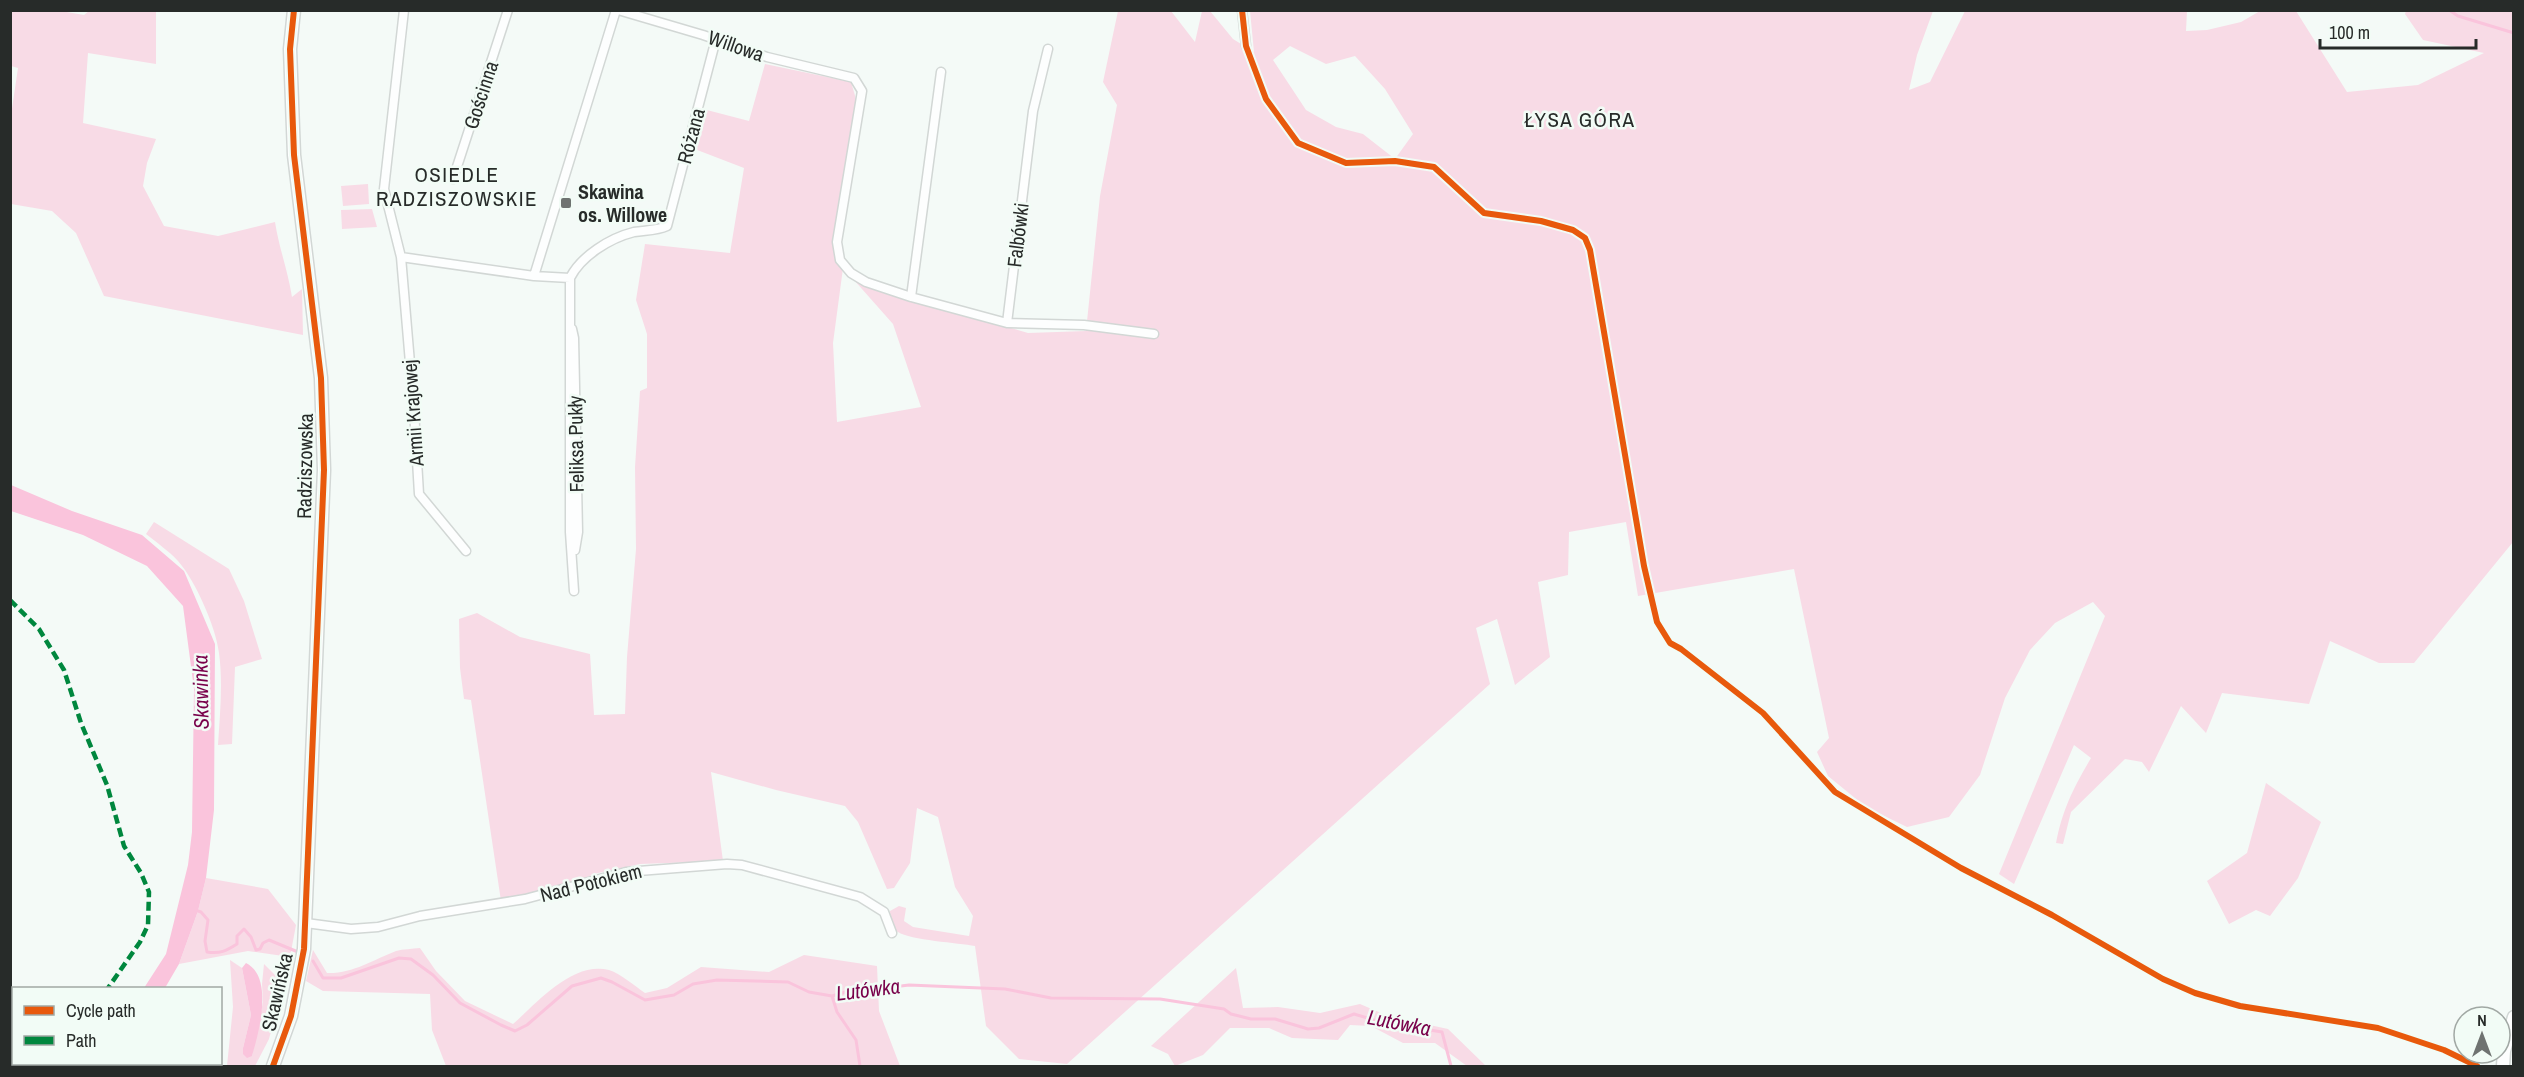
<svg xmlns="http://www.w3.org/2000/svg" width="2524" height="1077" viewBox="0 0 2524 1077" font-family="'Archivo Narrow',sans-serif">
  <style>
    .green { fill: #f8dbe6; fill-rule: evenodd }
    .water { fill: #fac4dc }
    .lines { fill: none; stroke-linecap: round; stroke-linejoin: round }
    .stream { stroke: #fac4dc; stroke-width: 3 }
    .street-casing { stroke: #d2d7d5; stroke-width: 11 }
    .secondary-casing { stroke: #d2d7d5; stroke-width: 15 }
    .street { stroke: #fdfefe; stroke-width: 8 }
    .secondary { stroke: #fdfefe; stroke-width: 12 }
    .quiet { stroke: #00873e; stroke-width: 4.5; stroke-dasharray: 9 4.5; stroke-linecap: butt }
    .cycleway-casing { stroke: #f2fcf6; stroke-width: 10 }
    .cycleway { stroke: #e8590c; stroke-width: 6 }
    .poi-dot { fill: #6f7371; stroke: #f2fcf6; stroke-width: 2 }
    .labels { text-anchor: middle; stroke-width: 5; stroke-linejoin: round; paint-order: stroke }
    .street-label { font-size: 20px; fill: #272b29; stroke: #f2fcf6 }
    .poi-label { font-size: 20px; font-weight: bold; fill: #272b29; stroke: #f2fcf6; text-anchor: start }
    .neighbourhood-label { font-size: 21px; letter-spacing: 1.5px; fill: #272b29; stroke: #f2fcf6 }
    .water-label { font-size: 21px; font-style: italic; fill: #78004a; stroke: #f2fcf6 }
  </style>
  <rect width="100%" height="100%" fill="#f4faf7"/>
  <path class="green" d="M10 11H61L84 15 89 11H156V64L88 53 83 123 156 139 147 163 143 186 164 226 218 236 275 222C279 248 288 271 292 297L302 289 303 335 104 296 76 233 52 211 11 204 10 122 18 68 11 66Z
    M1118 11H1171L1195 42 1202 11H1210L1233 39 1254 52 1250 11H1933L1917 55 1909 90 1930 82 1965 11H2187L2186 31 2207 30 2241 22 2260 11H2296L2347 92 2418 85 2484 53 2423 40 2405 14 2406 11H2513V542L2414 663H2379L2330 641 2309 704 2222 693 2206 733 2181 706 2149 772 2142 762 2125 759 2071 812 2063 844 2056 843C2063 808 2073 789 2091 758L2074 745 2014 884 1999 874 2105 616 2093 602 2055 623 2030 650 2005 698 1980 775 1949 817 1907 827 1866 807 1828 776 1817 752 1829 738 1794 569 1638 596 1626 522 1569 532 1568 575 1538 582 1550 657 1515 685 1497 619 1476 628 1490 684 1067 1064 1019 1059 986 1026 975 946C959 943 910 940 898 932 891 928 889 919 890 911L899 906 906 908 904 921 913 927 969 936 973 916 955 887 938 817 917 808 910 863 894 888 887 889 858 822 845 806 776 790 711 772 723 861 640 864 598 873 543 893 501 901 471 700 464 699 460 668 459 619 477 613 520 637 590 654 594 715 625 714 627 657 636 549 635 467 640 391 647 388V334L636 300 645 244 730 253 744 168 692 148 703 109 749 121 765 64 851 82 856 99 836 241 843 268 833 343 837 422 921 407 893 324 854 280 910 299 1028 333 1086 331 1100 196 1117 105 1103 82ZM1290 46 1326 64 1355 56 1385 89 1413 134 1395 159 1363 134 1336 127 1306 110 1273 60Z
    M368 184 369 204 343 206 341 186Z
    M372 209 377 227 342 229 341 210Z
    M154 522 229 569 244 601 262 659 235 667 232 744 218 745C220 714 223 683 219 653 216 627 195 580 178 561 169 551 157 543 146 534Z
    M2266 783 2321 822 2298 878 2270 916 2256 910 2229 924 2207 881 2247 853Z
    M206 878 268 889 296 925 290 957 248 951 179 964 198 911Z
    M420 948 436 971 465 1001 513 1024C537 1003 572 961 609 970 621 974 635 986 645 993L667 988 701 967 769 972 804 955 877 966 879 1011 900 1066H446L432 1030 430 994 323 991 306 981 313 950 327 973C352 974 373 960 396 951 403 949 412 949 420 948Z
    M230 960 242 968 251 1015 243 1048 252 1056 263 1002 262 984 264 964 284 984 269 1039 255 1066H227L233 1007Z
    M1236 968 1243 1008 1278 1007 1320 1013 1360 1004 1388 1016 1448 1029 1486 1066H1467L1435 1043H1403L1371 1026 1350 1025 1338 1040 1292 1038 1269 1028H1230L1203 1055 1175 1066 1168 1054 1151 1046Z"/>
  <path class="water" d="M11 485 72 511 142 535 184 571 215 644 214 810 206 878 198 911 179 964 165 988H144L166 954 188 865 192 832 194 689 183 606 147 566 83 535 11 511Z
    M246 963C274 977 259 1032 252 1056L247 1058 243 1054V1048L251 1015 242 968Z"/>
  <g class="lines">
    <path class="stream" d="M2449 10 2458 16 2514 33
      M195 910 201 912 208 920 205 941 207 952C220 954 226 951 237 944V936L244 929 251 937 256 950 260 949 263 943 269 940 298 952
      M313 961 323 978H341L399 958 411 959 433 975 460 1003 501 1025 515 1031 527 1025 572 986 601 978 612 982 645 1000 674 995 693 984 717 980 788 982 809 992 832 996 859 988H885L909 985 1005 989 1051 998 1160 999 1224 1009 1231 1014 1251 1019H1275L1308 1029 1319 1028 1354 1014 1381 1022 1442 1032 1451 1066
      M832 996 837 1012 856 1040 860 1066"/>
    <defs>
      <path id="street" d="M404 10 384 189 401 257 414 410 419 494 466 551
        M618 10 703 35 767 57 854 78 862 91 837 242 840 260 851 273 866 282 911 297 1007 323 1033 111 1048 49
        M1242 10 1246 46
        M453 179 508 10
        M401 257 534 276 570 278
        M534 276 616 10
        M911 297 941 72
        M1007 323 1084 325 1154 334
        M572 329 574 338 578 532 575 550
        M574 591 570 532V278C581 256 610 238 634 232 646 230 656 231 667 226L716 39
        M306 923 351 929 378 927 420 916 525 899 626 872 727 864 742 865 860 897 884 912 892 933"/>
      <path id="secondary" d="M273 1066 291 1016 304 949 324 470 321 378 294 155 290 49 294 10
        M2503 1066 2504 1051 2514 1017"/>
    </defs>
    <use href="#street" class="street-casing"/>
    <use href="#secondary" class="secondary-casing"/>
    <use href="#street" class="street"/>
    <use href="#secondary" class="secondary"/>
    <path class="quiet" d="M10 600 39 629 64 670 81 723 107 785 124 846 141 873 149 892 148 925 140 942 108 988"/>
    <defs>
      <path id="cycleway" d="M1242 10 1246 46 1266 99 1298 143 1346 163 1395 161 1434 167 1484 213 1541 221 1573 230 1585 238 1590 250 1644 566 1657 622 1670 643 1681 649 1763 713 1835 792 1961 868 2052 915 2163 979 2195 993 2240 1006 2378 1028 2444 1050 2477 1066
        M273 1066 291 1016 304 949 324 470 321 378 294 155 290 49 294 10"/>
    </defs>
    <use href="#cycleway" class="cycleway-casing"/>
    <use href="#cycleway" class="cycleway"/>
  </g>
  <rect class="poi-dot" x="560" y="197" width="12" height="12" rx="3"/>
  <g class="labels">
    <g class="street-label">
      <text transform="translate(736 46) rotate(19)" y="7">Willowa</text>
      <text transform="translate(481 95) rotate(-72)" y="7">Gościnna</text>
      <text transform="translate(691 136) rotate(-75)" y="7">Różana</text>
      <text transform="translate(1018 235) rotate(-83)" y="7">Falbówki</text>
      <text transform="translate(413 413) rotate(-94)" y="7">Armii Krajowej</text>
      <text transform="translate(576 444) rotate(-91)" y="7">Feliksa Pukły</text>
      <text transform="translate(305 466) rotate(-89)" y="7">Radziszowska</text>
      <text transform="translate(591 883) rotate(-14)" y="7">Nad Potokiem</text>
      <text transform="translate(277 992) rotate(-77)" y="7">Skawińska</text>
    </g>
    <g class="poi-label">
      <text x="578" y="199">Skawina<tspan x="578" dy="23">os. Willowe</tspan></text>
    </g>
    <g class="neighbourhood-label">
      <text x="1580" y="127">ŁYSA GÓRA</text>
      <text x="457" y="182">OSIEDLE<tspan x="457" dy="24">RADZISZOWSKIE</tspan></text>
    </g>
    <g class="water-label">
      <text transform="translate(201 692) rotate(-91)" y="7">Skawinka</text>
      <text transform="translate(868 990) rotate(-7)" y="7">Lutówka</text>
      <text transform="translate(1399 1023) rotate(11)" y="7">Lutówka</text>
    </g>
  </g>
  <rect width="2524" height="1077" fill="none" stroke="#272b29" stroke-width="24"/>
  <rect x="12" y="987" width="210" height="78" fill="#f2fcf6" stroke="#a1a8a4" stroke-width="1.5"/>
  <rect x="24" y="1006" width="30" height="9" fill="#e8590c" stroke="#a1a8a4" stroke-width="1.5"/>
  <text x="66" y="1017" font-size="18" fill="#272b29">Cycle path</text>
  <rect x="24" y="1036" width="30" height="9" fill="#00873e" stroke="#a1a8a4" stroke-width="1.5"/>
  <text x="66" y="1047" font-size="18" fill="#272b29">Path</text>
  <g transform="translate(2482 1035)"><circle r="28" fill="#f2fcf6" stroke="#a1a8a4" stroke-width="1.5"/>
  <path d="M0-4.5L10 22L0 15L-10 22Z" fill="#6f7371"/>
  <text y="-9" font-size="16" font-weight="bold" text-anchor="middle" fill="#272b29">N</text>
  </g>
  <path d="M2320 39v9h156v-9" fill="none" stroke="#272b29" stroke-width="3"/>
  <text x="2329" y="39" font-size="18" fill="#272b29" stroke="#f2fcf6" stroke-width="4.5" paint-order="stroke">100 m</text>
</svg>
